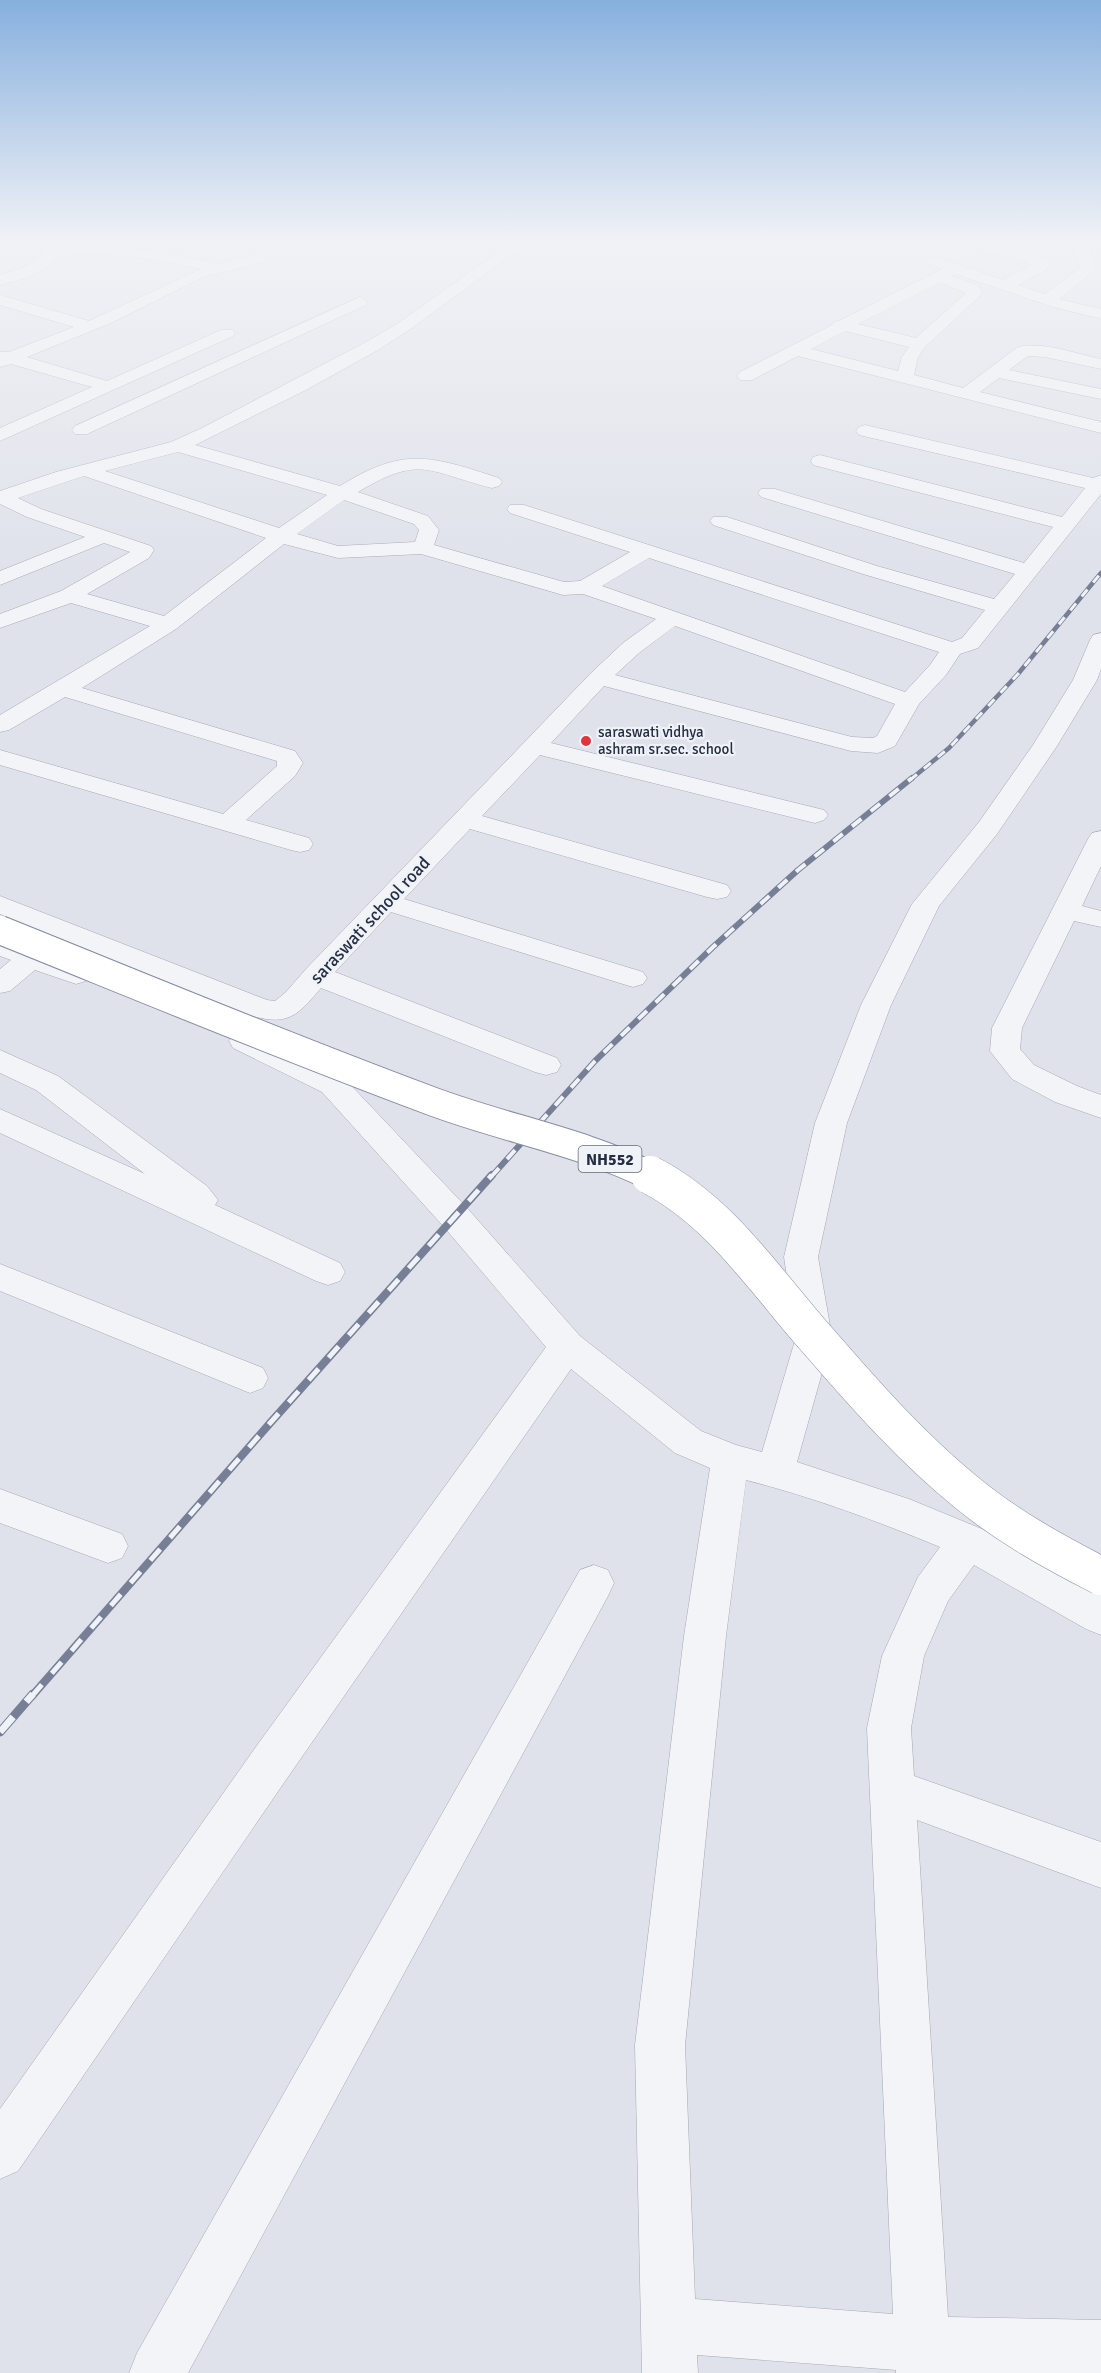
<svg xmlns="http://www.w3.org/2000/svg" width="1101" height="2373" viewBox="0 0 1101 2373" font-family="Signika,sans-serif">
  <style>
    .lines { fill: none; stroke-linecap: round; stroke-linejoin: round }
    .minor-casing { stroke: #a4a8b5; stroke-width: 1 }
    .minor { fill: #f3f4f8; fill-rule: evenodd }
    .rail-far3-casing { stroke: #777f96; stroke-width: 4.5 }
    .rail-far2-casing { stroke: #777f96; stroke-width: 6 }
    .rail-far1-casing { stroke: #777f96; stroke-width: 8 }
    .rail-casing { stroke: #777f96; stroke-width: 9 }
    .rail-far3 { stroke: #eff2f7; stroke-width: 3; stroke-dasharray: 9; stroke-linecap: butt }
    .rail-far2 { stroke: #eff2f7; stroke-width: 4; stroke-dasharray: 12; stroke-linecap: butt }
    .rail-far1 { stroke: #eff2f7; stroke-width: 5; stroke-dasharray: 15; stroke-linecap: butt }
    .rail { stroke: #eff2f7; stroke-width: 7; stroke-dasharray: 20; stroke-linecap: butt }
    .highway-bridge-far1-casing { stroke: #858da3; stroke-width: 30; stroke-linecap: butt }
    .highway-bridge-casing { stroke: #858da3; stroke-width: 39; stroke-linecap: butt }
    .highway-bridge-far1 { stroke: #fff; stroke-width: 28 }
    .highway-bridge { stroke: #fff; stroke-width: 38 }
    .poi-dot { fill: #de363d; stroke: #eff2f7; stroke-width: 2 }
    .labels { text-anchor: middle; stroke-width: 4.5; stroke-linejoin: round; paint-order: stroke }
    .far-poi-label { font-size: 15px; fill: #262e43; stroke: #eff2f7; text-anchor: start }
    .shield { fill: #eff2f7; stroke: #626979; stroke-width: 1.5 }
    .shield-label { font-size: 16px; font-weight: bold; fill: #262e43 }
    .street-label { font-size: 18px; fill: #262e43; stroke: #eff2f7 }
  </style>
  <rect width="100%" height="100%" fill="#dfe2ea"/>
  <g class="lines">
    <defs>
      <path id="minor" d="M21 242H70L150 251 221 264 258 254 266 259 263 262 203 277 111 323 27 357 107 381 221 330H233L235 333 233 336 0 441V428L92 387 11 364 0 367V352H9L74 327 0 305V295L89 321 201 269 150 259 62 250C50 272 23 279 0 285V275C17 269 39 265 47 249L28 246Z
        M512 242H529L409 330 378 350 306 390 195 445 340 486C404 446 431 456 499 478L502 482 499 486 492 488C428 472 421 454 358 492L428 516 439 530 434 545 564 582 580 581 630 552 510 513 507 509 510 505H524L952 642 962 638 985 610 863 574 713 525 710 521 713 517H727L877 566 994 599 1015 574 761 497 758 493 761 489H775L1024 563 1053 527 813 465 811 461 813 457 820 455 1062 517 1085 488 859 435 856 431 859 427 865 425 1093 478 1101 475V494L978 648 960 654 946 675 919 704 895 746 878 753 851 751 604 686 551 743 824 810 828 815 824 820 815 823 540 755 482 816 727 885 731 891 727 897 717 899 707 897 470 829 404 899 643 972 647 978 643 984 633 987 623 984 391 912 335 972 557 1058 561 1065 557 1072 546 1075 535 1072 321 988C298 1015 289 1026 252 1016L0 914V896L267 1000 275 1001 286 992 306 969 591 673 623 643 656 619 583 594 563 595 421 554 338 558 284 544 176 629 82 688 295 751 303 763 295 776 246 820 309 838 313 844 309 850 300 852 291 850 0 765V750L223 814 277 766V761L65 697 9 730 0 732V715L150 626 71 603 0 628V614L61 591 130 552 104 543 0 585V571L85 537 27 517 0 504V491L56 472 171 442 202 428 366 342 397 324ZM178 452 327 495 279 528 105 471ZM84 476 266 538 164 616 87 594 149 558 154 550 151 546 41 509 18 498ZM344 500 414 524 419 530 415 542 338 546 297 534ZM649 558 939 652 930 665 905 692 602 586ZM675 626 895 704 877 736 873 738 852 737 615 675 639 653Z
        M961 242C985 242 1034 245 1050 266L1047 269 1018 285 1045 294 1080 268 1073 242H1087L1096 269 1059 299 1101 309V319L1050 306 956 274 951 276 979 286 982 294 925 347 918 357 914 375 963 388 1018 347C1044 341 1076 354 1101 359V369L1045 357 1028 356 1009 370 1101 389V399L999 378 980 392 1101 422V433L798 356 752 380H740L737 376 740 372 832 325 834 322 841 320 942 269 929 264 926 261 929 258H939L1003 280 1032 265 1013 258 963 245ZM940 282 966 293 916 338 858 324ZM845 331 909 347 902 357 898 371 811 349Z
        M360 297 368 302 366 305 87 434H75L72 430 75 426Z
        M1101 633V669L1097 680 1057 746 997 834 939 906 891 1005 847 1123 818 1257 832 1337 797 1462 909 1499 982 1529 1101 1595V1635L1086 1629 974 1565 948 1601 924 1656 911 1728 914 1776 1101 1842V1888L917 1820 948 2317 1101 2320V2373H896V2370L697 2355 698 2373H642L635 2045 684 1636 710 1468 675 1453 571 1369 290 1774 18 2171 0 2179V2109L258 1744 546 1347 444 1227 322 1092 233 1048 229 1041 233 1034 244 1031 255 1034 344 1078 468 1209 580 1336 701 1431 736 1445 762 1452 796 1337 784 1257 815 1123 861 1005 912 904 979 822 1033 745 1073 680 1090 640 1093 635ZM746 1480C813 1497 877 1521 940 1547L918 1577 882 1656 867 1728 893 2314 695 2299 685 2045 726 1636Z
        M1101 831V866L1082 906 1101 911V927L1074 921 1022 1028 1020 1049 1034 1065 1077 1086 1101 1095V1118L1055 1102 1012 1079 990 1051 992 1028 1088 839 1092 833Z
        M0 937 86 969 90 975 86 981 76 984 35 970 10 991 0 993V969L11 960 0 956Z
        M0 1050 58 1076 207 1186 218 1200 215 1205 340 1263 345 1272 340 1281 328 1285 316 1281 0 1133V1109L145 1174 36 1090 0 1073Z
        M0 1264 263 1368 268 1378 263 1388 250 1393 0 1291Z
        M0 1489 122 1534 128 1546 122 1558 108 1563 0 1523Z
        M594 1565 608 1570 614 1583 608 1596 188 2373H129L137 2353 580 1570Z"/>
    </defs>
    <use href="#minor" class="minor-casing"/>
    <use href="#minor" class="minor"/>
    <defs>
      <path id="rail-far3" d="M910 780 949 748 1018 674 1101 573"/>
      <path id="rail-far2" d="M491 1177 595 1061 713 947 798 870 912 778"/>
      <path id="rail-far1" d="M32 1696 271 1422 492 1175"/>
      <path id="rail" d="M0 1732 33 1694"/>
    </defs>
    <use href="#rail-far3" class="rail-far3-casing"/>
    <use href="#rail-far2" class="rail-far2-casing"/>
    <use href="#rail-far1" class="rail-far1-casing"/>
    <use href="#rail" class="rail-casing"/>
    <use href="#rail-far3" class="rail-far3"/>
    <use href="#rail-far2" class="rail-far2"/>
    <use href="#rail-far1" class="rail-far1"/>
    <use href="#rail" class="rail"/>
    <defs>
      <path id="highway-bridge-far1" d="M0 930C144 988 288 1048 434 1102 507 1129 583 1142 653 1177"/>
      <path id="highway-bridge" d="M650 1175C722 1212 767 1284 820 1343 866 1396 912 1448 966 1492 1007 1526 1054 1552 1101 1576"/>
    </defs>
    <use href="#highway-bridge-far1" class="highway-bridge-far1-casing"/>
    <use href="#highway-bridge" class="highway-bridge-casing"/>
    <use href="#highway-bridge-far1" class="highway-bridge-far1"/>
    <use href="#highway-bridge" class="highway-bridge"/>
  </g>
  <linearGradient id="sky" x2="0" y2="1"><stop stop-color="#87b0de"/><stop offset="0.42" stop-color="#f1f2f6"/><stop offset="1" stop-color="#f1f2f6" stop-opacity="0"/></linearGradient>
  <rect width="1101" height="574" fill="url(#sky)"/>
  <circle class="poi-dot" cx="586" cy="741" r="6"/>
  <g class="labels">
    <g class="far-poi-label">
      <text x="598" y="737">saraswati vidhya<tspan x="598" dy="17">ashram sr.sec. school</tspan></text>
    </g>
    <rect class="shield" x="578.5" y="1146" width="63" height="26" rx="4.5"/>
    <g class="shield-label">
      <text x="610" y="1165">NH552</text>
    </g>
    <g class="street-label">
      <text transform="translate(370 920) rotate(-47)" y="6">saraswati school road</text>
    </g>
  </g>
</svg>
